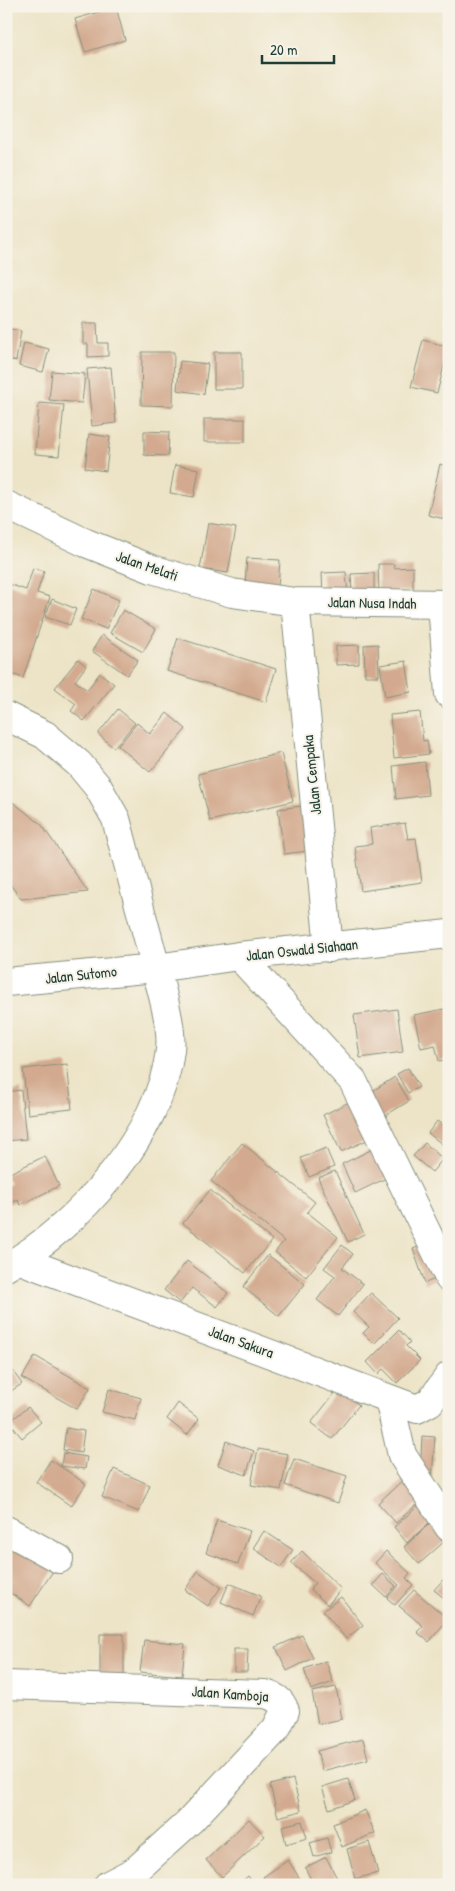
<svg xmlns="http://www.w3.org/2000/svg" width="455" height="1891" viewBox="0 0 455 1891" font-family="'Patrick Hand',sans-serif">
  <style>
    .building { fill: #d3aa8f }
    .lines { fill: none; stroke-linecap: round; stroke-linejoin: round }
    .street-casing { stroke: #86907e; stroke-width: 30 }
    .secondary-casing { stroke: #86907e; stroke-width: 30 }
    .highway-casing { stroke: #86907e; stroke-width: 30 }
    .street { stroke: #fff; stroke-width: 28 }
    .secondary { stroke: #fff; stroke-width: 28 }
    .highway { stroke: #fff; stroke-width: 28 }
    .labels { text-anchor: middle; stroke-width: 4; stroke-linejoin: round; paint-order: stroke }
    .street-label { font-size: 15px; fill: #1f3d34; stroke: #f7f3e8 }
  </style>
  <rect width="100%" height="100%" fill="#f7f3e8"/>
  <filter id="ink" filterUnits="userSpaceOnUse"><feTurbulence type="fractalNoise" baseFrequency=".02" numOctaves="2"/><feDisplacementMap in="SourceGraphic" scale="10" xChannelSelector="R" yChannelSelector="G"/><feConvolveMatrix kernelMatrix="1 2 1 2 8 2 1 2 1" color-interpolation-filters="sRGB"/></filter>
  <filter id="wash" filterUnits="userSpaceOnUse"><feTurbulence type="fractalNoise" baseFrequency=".0096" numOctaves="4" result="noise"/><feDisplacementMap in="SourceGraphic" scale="20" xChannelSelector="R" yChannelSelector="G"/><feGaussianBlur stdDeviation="1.12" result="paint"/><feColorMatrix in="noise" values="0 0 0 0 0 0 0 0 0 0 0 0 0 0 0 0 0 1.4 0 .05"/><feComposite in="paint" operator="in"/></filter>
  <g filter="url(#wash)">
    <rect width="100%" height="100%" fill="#ede4c7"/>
    <g id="blocks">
      <path class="building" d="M116 7 125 40 85 52 75 19Z
        M83 323H97L98 343H108V356L88 357V344H83Z
        M6 328 21 331 16 361 6 359Z
        M423 340 449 347 437 393 411 387Z
        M24 343 49 349 43 372 19 366Z
        M142 352H174L173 406 141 405Z
        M214 352H242V389H214Z
        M180 361 208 364 204 394 177 390Z
        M111 367 116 423 92 426 87 369Z
        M52 371 85 374 82 403 49 400Z
        M39 403 64 405 59 456 35 454Z
        M204 419H245V442H204Z
        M144 431 169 432 168 456 144 455Z
        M89 434 110 437 106 471 85 468Z
        M440 464 449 467V520L428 515Z
        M175 465 199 469 194 497 170 493Z
        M208 523 236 528 228 573 200 569Z
        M247 558 280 560 278 587 245 585Z
        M378 564H394V568L413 567V591L379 592Z
        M33 568 44 571 37 593 50 597 23 678 6 672V583L26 590Z
        M346 572 348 596 323 598 322 573Z
        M374 573V593L352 594 351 574Z
        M94 589 119 600 106 629 81 619Z
        M52 599 76 609 70 625 45 617Z
        M123 610 156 629 143 652 110 633Z
        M102 635 138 660 127 675 92 651Z
        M178 638 276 669 266 702 167 671Z
        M378 644 379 676H365L364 645Z
        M359 645V664L336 665V646Z
        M78 659 86 666 75 681 87 690 100 673 114 684 84 721 71 711 76 704 55 688Z
        M406 661 411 692 385 697 380 665Z
        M118 709 135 723 114 748 98 734Z
        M420 712 423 741 427 740 429 754 394 758 390 715Z
        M167 713 186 729 150 772 118 746 137 723 150 734Z
        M281 753 293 801 210 821 198 774Z
        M425 762 428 795 396 799 393 766Z
        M6 797 41 824 88 892 21 899 6 879Z
        M302 806 308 851 284 854 278 809Z
        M405 823 408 839 416 838 422 882 361 891 355 846 372 844 370 828Z
        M449 1008V1059L439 1061 435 1045 421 1048 414 1015Z
        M397 1009 403 1052 360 1058 354 1015Z
        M67 1064 72 1109 28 1114 23 1069Z
        M408 1068 419 1087 408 1093 397 1074Z
        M395 1077 409 1101 380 1119 366 1095Z
        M21 1090 26 1139 6 1141V1092Z
        M349 1102 367 1140 341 1152 323 1115Z
        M437 1121 449 1130V1158L443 1153 447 1148 428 1133Z
        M242 1143 315 1202 307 1212 338 1237 306 1277 275 1252 284 1241 211 1181Z
        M425 1143 443 1159 432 1172 413 1156Z
        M383 1144 397 1173 355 1193 342 1164Z
        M326 1148 334 1167 309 1177 301 1158Z
        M45 1156 59 1186 20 1205 18 1200 6 1205V1186L10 1184 6 1175Z
        M335 1171 364 1234 348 1242 318 1178Z
        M210 1190 272 1240 245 1273 183 1223Z
        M430 1242 443 1276 425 1283 413 1249Z
        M342 1245 353 1254 342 1268 363 1284 338 1316 317 1300 335 1276 324 1268Z
        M268 1255 305 1284 279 1316 243 1287Z
        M187 1261 228 1293 217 1307 192 1288 180 1303 164 1290Z
        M371 1293 398 1318 374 1344 363 1333 369 1327 353 1312Z
        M399 1330 410 1342 406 1346 420 1360 397 1383 383 1369 378 1374 367 1362Z
        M35 1356 90 1388 77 1409 22 1378Z
        M6 1362 22 1384 6 1394Z
        M109 1389 141 1398 135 1420 102 1412Z
        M338 1389 359 1405 332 1439 311 1423Z
        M178 1403 199 1419 187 1435 167 1419Z
        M28 1407 41 1422 22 1438 9 1422Z
        M66 1428 84 1431 81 1453 63 1450Z
        M422 1436 435 1437 432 1478 420 1477Z
        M226 1441 254 1451 246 1475 218 1465Z
        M258 1449 288 1454 281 1490 251 1485Z
        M63 1453 87 1457 85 1469 61 1466Z
        M294 1459 347 1476 338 1503 285 1485Z
        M51 1460 86 1484 71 1506 36 1482Z
        M114 1469 150 1485 139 1512 102 1497Z
        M404 1479 423 1499 396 1523 378 1503Z
        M425 1500 438 1515 407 1543 394 1527Z
        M217 1520 250 1531 238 1564 206 1553Z
        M430 1523 446 1540 419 1564 404 1547Z
        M264 1531 293 1550 281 1567 253 1548Z
        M16 1542 55 1568 30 1606 6 1590V1552L8 1553Z
        M302 1551 341 1589 328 1605 310 1589 315 1583 291 1563Z
        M386 1551 410 1573 406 1578 413 1585 395 1605 387 1598 399 1585 375 1563Z
        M198 1571 221 1587 208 1606 185 1590Z
        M449 1573V1602L434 1590Z
        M383 1574 396 1586 386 1597 373 1585Z
        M229 1583 261 1596 253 1616 221 1602Z
        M414 1590 448 1619 429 1642 417 1632 423 1626 399 1606Z
        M341 1597 363 1625 346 1639 323 1611Z
        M100 1634H124V1676H100Z
        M302 1635 313 1658 287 1671 276 1647Z
        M144 1640 185 1644 182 1676 140 1672Z
        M234 1649H248L247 1672H234Z
        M326 1661 333 1682 311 1690 304 1669Z
        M336 1687 342 1719 318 1724 312 1692Z
        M363 1739 368 1759 322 1771 317 1751Z
        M293 1779 301 1811 278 1817 270 1785Z
        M348 1779 355 1800 329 1809 322 1787Z
        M365 1810 375 1833 342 1847 333 1824Z
        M249 1819 265 1836 222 1877 206 1860Z
        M302 1821 307 1838 286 1844 282 1826Z
        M327 1838 331 1852 314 1857 310 1843Z
        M369 1842 378 1873 355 1879 347 1849Z
        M326 1857 340 1884 339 1885H314L305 1868Z
        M288 1860 304 1885H269L263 1877Z
        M248 1876 255 1885H238Z"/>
    </g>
  </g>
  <g filter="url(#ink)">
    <use href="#blocks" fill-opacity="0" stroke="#86907e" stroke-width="1"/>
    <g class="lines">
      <defs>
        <path id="street" d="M6 505 86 543 152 569 232 593 295 602 449 604
          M295 602 329 948
          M442 604 449 694
          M239 956 353 1081 449 1278
          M20 1260 417 1409 430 1402 449 1376
          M389 1399 402 1455 449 1527
          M6 1530 59 1559
          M6 1685 265 1694C276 1697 281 1700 285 1711L276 1729 191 1820 135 1871 108 1885"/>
        <path id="secondary" d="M6 716 45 735 79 764 98 787 116 819 156 968 6 982"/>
        <path id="highway" d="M6 1267C77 1228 161 1133 170 1050 173 1026 161 991 156 968L239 956 449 934"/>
      </defs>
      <use href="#street" class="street-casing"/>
      <use href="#secondary" class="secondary-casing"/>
      <use href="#highway" class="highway-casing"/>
      <use href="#street" class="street"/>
      <use href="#secondary" class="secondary"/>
      <use href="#highway" class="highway"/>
    </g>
  </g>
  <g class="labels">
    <g class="street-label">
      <text transform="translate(147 566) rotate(19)" y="5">Jalan Melati</text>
      <text transform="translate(372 603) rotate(1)" y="5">Jalan Nusa Indah</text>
      <text transform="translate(312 775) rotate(-96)" y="5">Jalan Cempaka</text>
      <text transform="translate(302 950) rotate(-6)" y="5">Jalan Oswald Siahaan</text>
      <text transform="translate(81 975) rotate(-6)" y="5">Jalan Sutomo</text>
      <text transform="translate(241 1342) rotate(20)" y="5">Jalan Sakura</text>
      <text transform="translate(230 1694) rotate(4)" y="5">Jalan Kamboja</text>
    </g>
  </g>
  <rect width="455" height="1891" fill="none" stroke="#f7f3e8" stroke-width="25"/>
  <path d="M262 55v8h72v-8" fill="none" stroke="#1f3d34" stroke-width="2.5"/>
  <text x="270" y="55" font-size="15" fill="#1f3d34" stroke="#f7f3e8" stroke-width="4" paint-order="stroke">20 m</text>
</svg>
